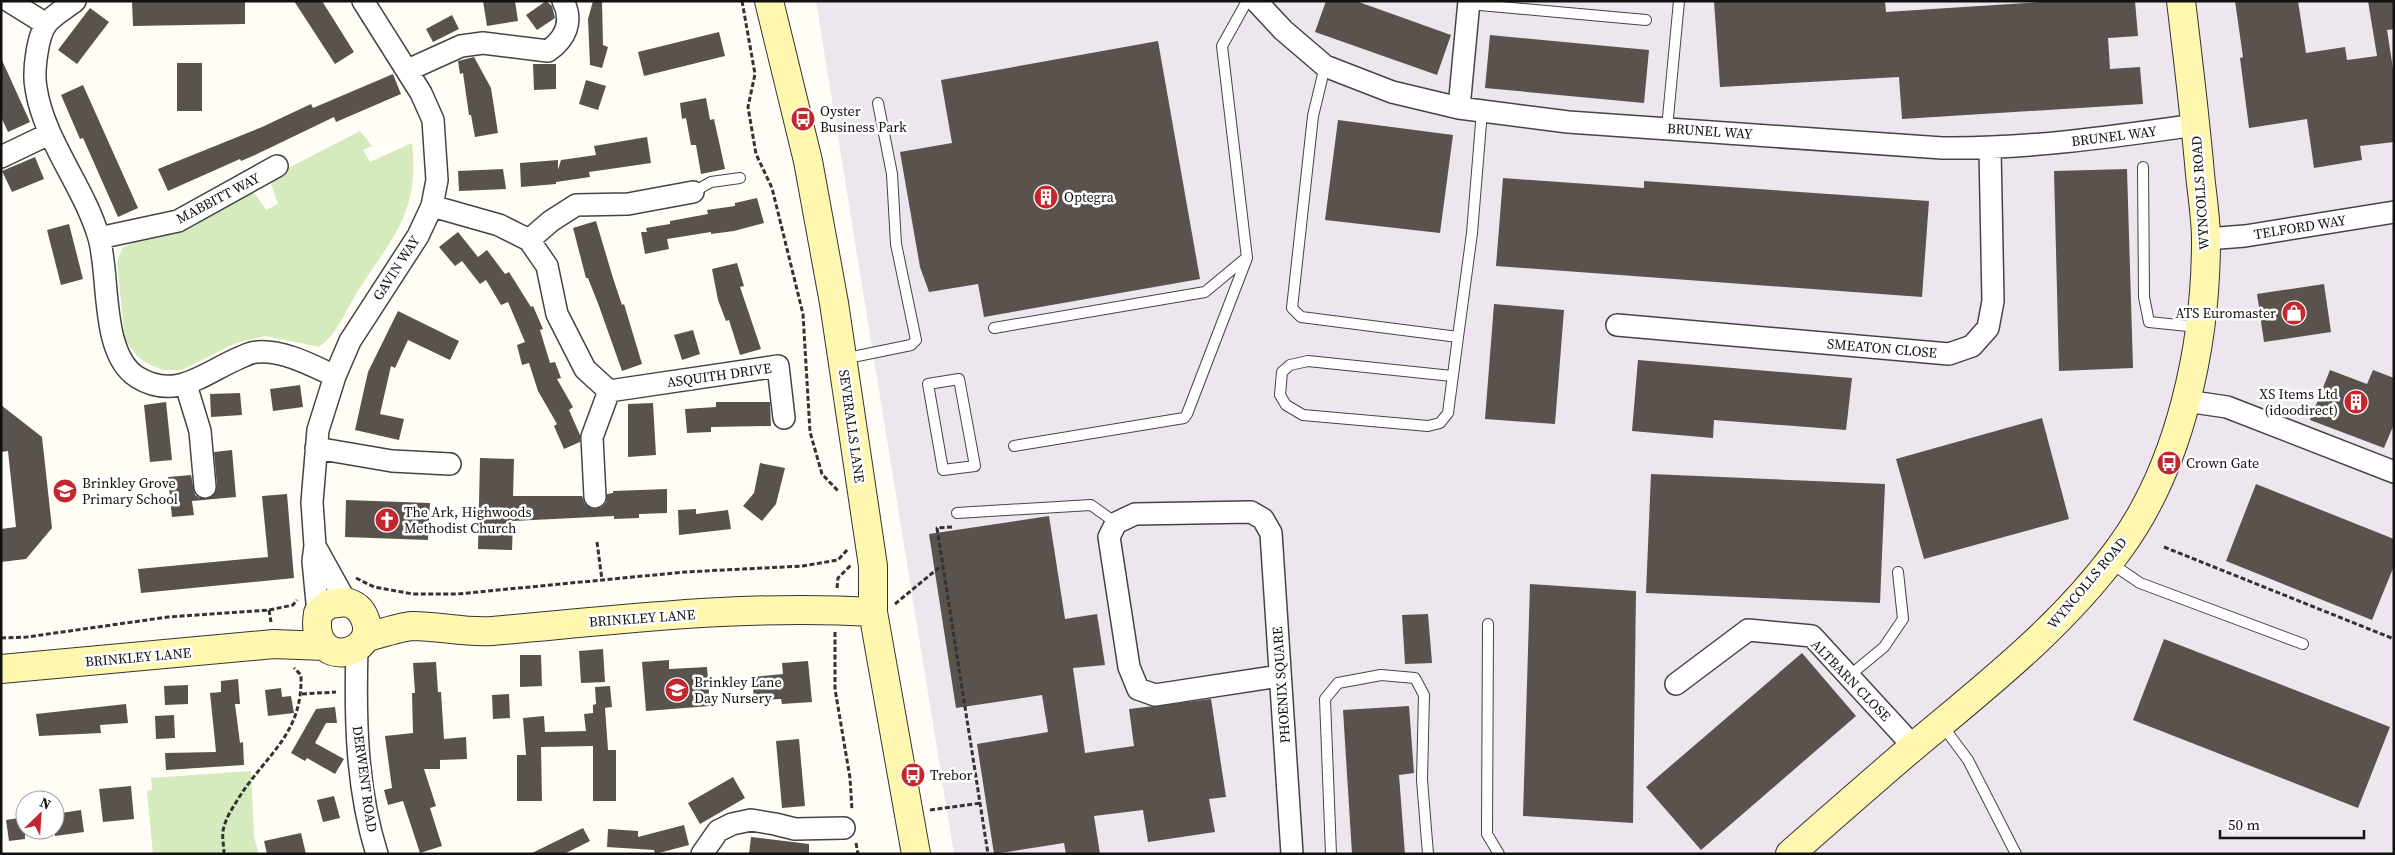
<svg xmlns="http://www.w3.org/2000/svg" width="2395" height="855" viewBox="0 0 2395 855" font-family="'Source Serif 4',serif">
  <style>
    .industrial { fill: #eee6ef }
    .green { fill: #d5ebbd }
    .building { fill: #5a524d }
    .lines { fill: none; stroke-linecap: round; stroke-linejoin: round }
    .lane-casing { stroke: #444; stroke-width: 12 }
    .street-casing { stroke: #444; stroke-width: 24 }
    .secondary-casing { stroke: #333; stroke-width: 30 }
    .path { stroke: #333; stroke-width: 3; stroke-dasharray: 5 2.5; stroke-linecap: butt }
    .lane { stroke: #fff; stroke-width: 10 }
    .street { stroke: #fff; stroke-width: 21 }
    .secondary { stroke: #fff6b0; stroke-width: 28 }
    .labels { text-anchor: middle; stroke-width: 5; stroke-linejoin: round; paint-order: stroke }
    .poi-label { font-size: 14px; fill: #111; stroke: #fff; text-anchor: start }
    .street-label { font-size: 14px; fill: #111; stroke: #fff }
  </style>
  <rect width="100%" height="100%" fill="#fffdf5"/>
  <path class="industrial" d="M816 1H2394V854H954Z"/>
  <path class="green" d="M360 131 372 146 363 150 370 162 412 143C420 215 391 238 356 294 345 312 337 334 319 347L265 336 236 343 182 370H163L148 364 137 356 125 340 117 263 122 248 246 190 256 195 266 210 278 204 271 184 273 176Z
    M251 771 254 837 259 854H153L147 791 152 790 151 778Z"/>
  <path class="building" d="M245 1V24L133 26 132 2Z
    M294 1H322L354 52 335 64Z
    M483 1H515L518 21 487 26Z
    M546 1 552 6 555 18 537 30 526 15Z
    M593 1H602L603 45 608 47 602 68 590 65 588 19Z
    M1326 1H1356L1451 35 1437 75 1315 32Z
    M1714 1H1885L1886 12 2056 1H2135L2138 36 2108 38 2110 69 2140 67 2143 104 1902 119 1899 77 1720 87Z
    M2235 1H2298L2306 53 2345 47 2347 60 2377 56 2368 1H2394V29L2387 30 2394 75V142L2360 146 2362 160 2314 168 2307 119 2249 128 2240 58 2243 57Z
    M90 8 109 22 77 64 58 50Z
    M452 15 459 29 433 42 426 29Z
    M719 32 725 56 644 76 638 52Z
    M1490 35 1649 50 1644 103 1485 88Z
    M1158 41 1200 279 984 317 978 284 929 292 920 267 900 152 952 143 941 80Z
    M474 57 491 88 498 133 475 137 471 115H469L463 73 460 74 458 61Z
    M1 58 30 122 8 132 1 117Z
    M177 63H202V111H177Z
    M533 64H556V89L534 90Z
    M393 74 401 94 336 122 334 117 255 155 241 161 240 159 168 191 158 169 262 127 311 104 313 108Z
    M586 80 606 86 598 110 579 104Z
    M83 85 138 208 118 217 83 138 80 139 61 95Z
    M706 98 710 120 714 119 725 169 701 174 696 145H691L686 118 682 119 680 103Z
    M1338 120 1453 135 1440 233 1325 220Z
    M647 137 651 163 589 172 590 177 556 182V184L521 187 520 163 558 160V170L561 160 596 155 594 146Z
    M35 157 44 179 12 192 2 171Z
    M503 169 506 189 459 191 458 171Z
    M2127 169 2133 368 2059 371 2054 171Z
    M1503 178 1644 188V181L1929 201 1922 297 1496 266Z
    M757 198 764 223 734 231 711 234V232L667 239 669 249 645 254 641 232H647L646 228 670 224V221L708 214 707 210 735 206V203Z
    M596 221 613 278 622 305 624 304 642 364 622 371 599 306 588 278H586L573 228Z
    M69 224 83 279 61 285 47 230Z
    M458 232 478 257 487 250 505 274 509 272 531 307 533 306 543 329 540 330 550 363 555 362 561 378 557 379 573 407 569 410 580 435V442L564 449 554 426 557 424 538 391 529 363 522 365 517 345 525 342 508 302 501 305 486 280 480 284 462 261 455 266 439 247Z
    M737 263 744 286 740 287 761 349 740 355 729 320 726 321 718 300 712 269Z
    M2324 284 2331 332 2264 342 2257 294Z
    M1494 304 1564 310 1555 424 1485 419Z
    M398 311 459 341 450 360 408 340 395 368 391 366 380 414 404 419 399 440 355 430 368 372Z
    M693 330 700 354 682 360 674 335Z
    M1638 360 1852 378 1846 430 1714 420 1713 438 1632 431Z
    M2330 370 2367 384 2373 370 2394 378V424L2384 448 2310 420Z
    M300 385 303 407 273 411 270 389Z
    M240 393 242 415 211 417 210 394Z
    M166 402 172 460 150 462 144 405Z
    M716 402H770L771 426 711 427V432L687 433 685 409 716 407Z
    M653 403 656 455 628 457V404Z
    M1 405 42 437 52 528 26 559 1 562V529L16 527 8 451 1 452Z
    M2042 418 2069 519 1924 559 1896 459Z
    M232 450 236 497 192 501 194 515 172 517 168 477 191 475 195 495 200 498 212 497 217 486 214 452Z
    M480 458 514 459 513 496H582L585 504 595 509 602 507 606 502 607 494 613 493V491L667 489V513L639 514V518L614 519V516L513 521 512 550 478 549Z
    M760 463 785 468 776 504 762 521 743 506 754 493Z
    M1651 474 1885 484 1880 603 1646 593Z
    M2256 484 2394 539V566L2372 620 2226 561Z
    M287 494 294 578 141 593 138 569 268 557 262 496Z
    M346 500 430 503 428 540 345 537Z
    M696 509V514L728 510 731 529 679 535 678 510Z
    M1049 516 1065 619 1097 614 1105 665 1073 668 1085 753 1134 746 1129 709 1211 699 1226 797 1209 799 1215 832 1148 842 1143 810 1094 816 1100 854H1066L1064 843 994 854 977 744 1048 732 1042 695 956 708 929 534Z
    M1530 584 1636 591 1633 823 1523 816Z
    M1428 614 1432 663 1405 664 1402 615Z
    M2164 639 2390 727 2358 808 2133 720Z
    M603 649 605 682 581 683 579 651Z
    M1802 653 1856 716 1701 850 1646 787Z
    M520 655H541L542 686 520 687Z
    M669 660V669L707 667 710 706 646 711 642 662Z
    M808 661 812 702 782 704 781 699 754 700 752 677 783 674 782 663Z
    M436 662 438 692H441L444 739 466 737 467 759 440 760V769H424L436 806 430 808 442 846 420 853 403 801 388 805 384 790 392 788 385 736 413 733 412 693H415L413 663Z
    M238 679 240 704H235L240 743 243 742 244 765 166 770 165 753 216 752 210 693 221 692V681Z
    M188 685V704L165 705 164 686Z
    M610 686 612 707 605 708 608 750H616V801H593V746L541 747 542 801H517V755H526L523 718 544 716 545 732 586 731 584 714 593 713V705L596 704 595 687Z
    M281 688 282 697 291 696 294 713 268 716 265 690Z
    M509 694 510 718 493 719 492 695Z
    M126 704 128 723 100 725 101 733 39 736 36 714Z
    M1409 706 1414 773 1399 775 1405 854H1352L1343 710Z
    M335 707 337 723H326L315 743 344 759 335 774 307 758 305 761 291 753 316 709Z
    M174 715 175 738 156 739 155 716Z
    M799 739 805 806 782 808 776 741Z
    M733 777 745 798 700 824 688 803Z
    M131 786 134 819 103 822 99 789Z
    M334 796 340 818 323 822 317 800Z
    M81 810 84 832 55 836V814Z
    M25 817V839L9 841 6 820Z
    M684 825 689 845 655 854 654 850 607 847 608 829 638 831V837Z
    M583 828 590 841 564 854H530Z
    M301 833 306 854H267L264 841Z
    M751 837 809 844V854H749Z"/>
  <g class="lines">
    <defs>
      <path id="lane" d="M1469 4 1646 20
        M1325 66 1313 116 1292 308 1301 317 1458 337 1472 233 1482 111
        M1667 128 1679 1
        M2143 167 2144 297 2149 322 2198 327
        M693 192 711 182 740 178
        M994 328 1205 292 1246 258
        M843 359 911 345 916 340 896 244 892 174 878 103
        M1452 376 1308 361 1290 365 1282 372 1280 395 1286 405 1303 415 1428 426 1440 423 1448 413 1458 337
        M959 379 975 466 943 470 928 384Z
        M1014 446 1184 418 1187 414 1247 258 1222 46 1247 1
        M957 513 1091 505 1116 523
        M2109 562 2140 583 2303 644
        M1488 624 1487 834 1499 854
        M1849 676 1884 647 1903 619 1898 572
        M1942 725 1968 760 2016 854
        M1331 854 1325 699 1338 683 1381 675 1415 678 1424 695 1422 780 1428 854"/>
      <path id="street" d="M9 1 46 24
        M75 1C66 8 55 14 48 22 37 34 33 73 36 88 44 141 84 186 99 238 110 276 100 353 137 377 176 401 204 373 239 358 244 356 251 352 257 352 284 350 311 365 335 376
        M1256 1 1283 30 1325 66 1392 92 1459 108 1568 122 1942 148C2028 149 2111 137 2196 125
        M408 70 461 46 483 43 548 51C565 39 574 22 563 1
        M1459 108 1469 1
        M1 157 49 134
        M432 206 499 225 529 240 547 266 557 314 585 369 609 391 778 366 784 418
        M99 238 178 221 277 166
        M2206 239 2245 236 2394 212
        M529 240 551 221 576 205 628 204 693 192
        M1617 325 1949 354 1972 346 1988 328 1993 301 1990 149
        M186 385 200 431 205 487
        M2186 401 2227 407 2394 472
        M316 448 392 461 450 464
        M595 497 592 437 609 391
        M315 546 346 602
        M318 613 313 561 315 546 312 502 318 430 335 376 350 341 418 236 432 206 437 180 433 120 421 93 363 1
        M357 648C355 716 356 788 377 854
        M1280 676 1155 695 1138 689 1129 667 1109 537 1116 523 1135 514 1251 512 1263 519 1271 533 1292 854
        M1676 684 1748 630 1812 636 1914 747
        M702 854 718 831 732 824 751 820 775 824 795 829 844 828"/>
      <path id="secondary" d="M769 1 808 161 834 303 873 566V612L916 854
        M346 602C356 605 361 609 365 619 380 656 308 673 318 613L329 604Z
        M365 638C380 634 398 627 413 626 439 626 466 633 492 631 619 620 746 604 873 612
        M1 669 274 644 324 646
        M1790 854C1831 818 1872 782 1913 747 1986 686 2062 627 2119 549 2181 465 2206 343 2206 240 2206 218 2202 195 2200 174 2195 116 2188 59 2181 1"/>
    </defs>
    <use href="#lane" class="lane-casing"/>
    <use href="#street" class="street-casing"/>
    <use href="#secondary" class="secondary-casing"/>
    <path class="path" d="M742 1 755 74 748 107 756 154 772 188 803 314 810 432 822 474 839 492
      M952 527 937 528 988 854
      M597 542 602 580
      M2164 547 2394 639
      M356 578 374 587 413 594H457L685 572 803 566 838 560 848 549
      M837 588 838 578 851 565
      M895 604 942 565
      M269 610 271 622
      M835 632V689L850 778 852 810
      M1 638 27 637 168 617 269 610 293 605 297 600
      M302 694 336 692
      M930 810 981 803
      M856 843 858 854
      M224 854C224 847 222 838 223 831 225 819 232 809 238 799 266 754 303 735 301 675L294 668"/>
    <use href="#lane" class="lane"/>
    <use href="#street" class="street"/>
    <use href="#secondary" class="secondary"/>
  </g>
  <defs>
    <symbol id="bus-disc" viewBox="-11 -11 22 22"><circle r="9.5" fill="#c4262e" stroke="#fff"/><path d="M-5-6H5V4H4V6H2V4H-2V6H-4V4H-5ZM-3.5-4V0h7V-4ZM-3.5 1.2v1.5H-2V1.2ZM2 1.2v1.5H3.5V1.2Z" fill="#fff"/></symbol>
    <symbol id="building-disc" viewBox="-11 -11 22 22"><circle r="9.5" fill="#c4262e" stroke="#fff"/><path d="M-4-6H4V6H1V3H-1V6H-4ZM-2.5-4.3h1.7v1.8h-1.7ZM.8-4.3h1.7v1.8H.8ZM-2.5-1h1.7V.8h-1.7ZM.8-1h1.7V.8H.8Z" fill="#fff"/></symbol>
    <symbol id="shop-disc" viewBox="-11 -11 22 22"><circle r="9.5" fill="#c4262e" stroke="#fff"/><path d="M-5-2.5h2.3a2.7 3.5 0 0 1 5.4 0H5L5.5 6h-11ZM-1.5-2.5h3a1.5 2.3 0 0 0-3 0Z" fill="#fff"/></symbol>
    <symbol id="school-disc" viewBox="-11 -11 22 22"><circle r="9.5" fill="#c4262e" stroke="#fff"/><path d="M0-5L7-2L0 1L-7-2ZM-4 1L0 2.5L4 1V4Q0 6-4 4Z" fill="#fff"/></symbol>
    <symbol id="church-disc" viewBox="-11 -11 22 22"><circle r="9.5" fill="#c4262e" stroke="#fff"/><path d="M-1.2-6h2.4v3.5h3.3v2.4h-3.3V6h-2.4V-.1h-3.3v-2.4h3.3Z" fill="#fff"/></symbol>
  </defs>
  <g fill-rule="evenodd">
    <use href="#bus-disc" x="789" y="105" width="28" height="28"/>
    <use href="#building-disc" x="1032" y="183" width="28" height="28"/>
    <use href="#shop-disc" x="2280" y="299" width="28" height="28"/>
    <use href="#building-disc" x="2342" y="388" width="28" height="28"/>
    <use href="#bus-disc" x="2155" y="449" width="28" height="28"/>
    <use href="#school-disc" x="51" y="477" width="28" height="28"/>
    <use href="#church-disc" x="373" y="506" width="28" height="28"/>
    <use href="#school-disc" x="663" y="676" width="28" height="28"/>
    <use href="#bus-disc" x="899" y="761" width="28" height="28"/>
  </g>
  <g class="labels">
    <g class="poi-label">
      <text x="820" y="116">Oyster<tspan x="820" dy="16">Business Park</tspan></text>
      <text x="1064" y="202">Optegra</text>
      <text x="2276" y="318" text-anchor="end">ATS Euromaster</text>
      <text x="2338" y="399" text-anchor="end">XS Items Ltd<tspan x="2338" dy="16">(idoodirect)</tspan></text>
      <text x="2186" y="468">Crown Gate</text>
      <text x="82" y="488">Brinkley Grove<tspan x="82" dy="16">Primary School</tspan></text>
      <text x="404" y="517">The Ark, Highwoods<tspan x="404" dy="16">Methodist Church</tspan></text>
      <text x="694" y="687">Brinkley Lane<tspan x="694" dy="16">Day Nursery</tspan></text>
      <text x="930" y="780">Trebor</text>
    </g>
    <g class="street-label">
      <text transform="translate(1710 131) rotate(4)" y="5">BRUNEL WAY</text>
      <text transform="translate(2114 136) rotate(-7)" y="5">BRUNEL WAY</text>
      <text transform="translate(2200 193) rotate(-94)" y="5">WYNCOLLS ROAD</text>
      <text transform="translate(218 198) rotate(-28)" y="5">MABBITT WAY</text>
      <text transform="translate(2300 227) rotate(-9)" y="5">TELFORD WAY</text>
      <text transform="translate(396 268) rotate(-57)" y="5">GAVIN WAY</text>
      <text transform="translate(1882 348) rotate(5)" y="5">SMEATON CLOSE</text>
      <text transform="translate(719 375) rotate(-8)" y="5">ASQUITH DRIVE</text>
      <text transform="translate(852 426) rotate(82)" y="5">SEVERALLS LANE</text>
      <text transform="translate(2087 583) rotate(-50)" y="5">WYNCOLLS ROAD</text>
      <text transform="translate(642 618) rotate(-4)" y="5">BRINKLEY LANE</text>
      <text transform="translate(138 657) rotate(-5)" y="5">BRINKLEY LANE</text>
      <text transform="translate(1851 680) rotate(46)" y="5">ALTBARN CLOSE</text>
      <text transform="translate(1281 685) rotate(-94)" y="5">PHOENIX SQUARE</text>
      <text transform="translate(365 779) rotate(82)" y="5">DERWENT ROAD</text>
    </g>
  </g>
  <rect width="2395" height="855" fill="none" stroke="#111111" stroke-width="5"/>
  <g transform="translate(40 815) rotate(25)"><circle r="24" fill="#ffffff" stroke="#a0a0a0"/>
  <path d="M0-4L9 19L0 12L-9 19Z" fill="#c4262e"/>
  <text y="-8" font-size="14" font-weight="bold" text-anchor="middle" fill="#111111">N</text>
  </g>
  <path d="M2220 830v8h144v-8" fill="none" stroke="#111111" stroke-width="2.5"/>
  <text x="2228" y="830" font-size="15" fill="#111111" stroke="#ffffff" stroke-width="4" paint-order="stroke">50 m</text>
</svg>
